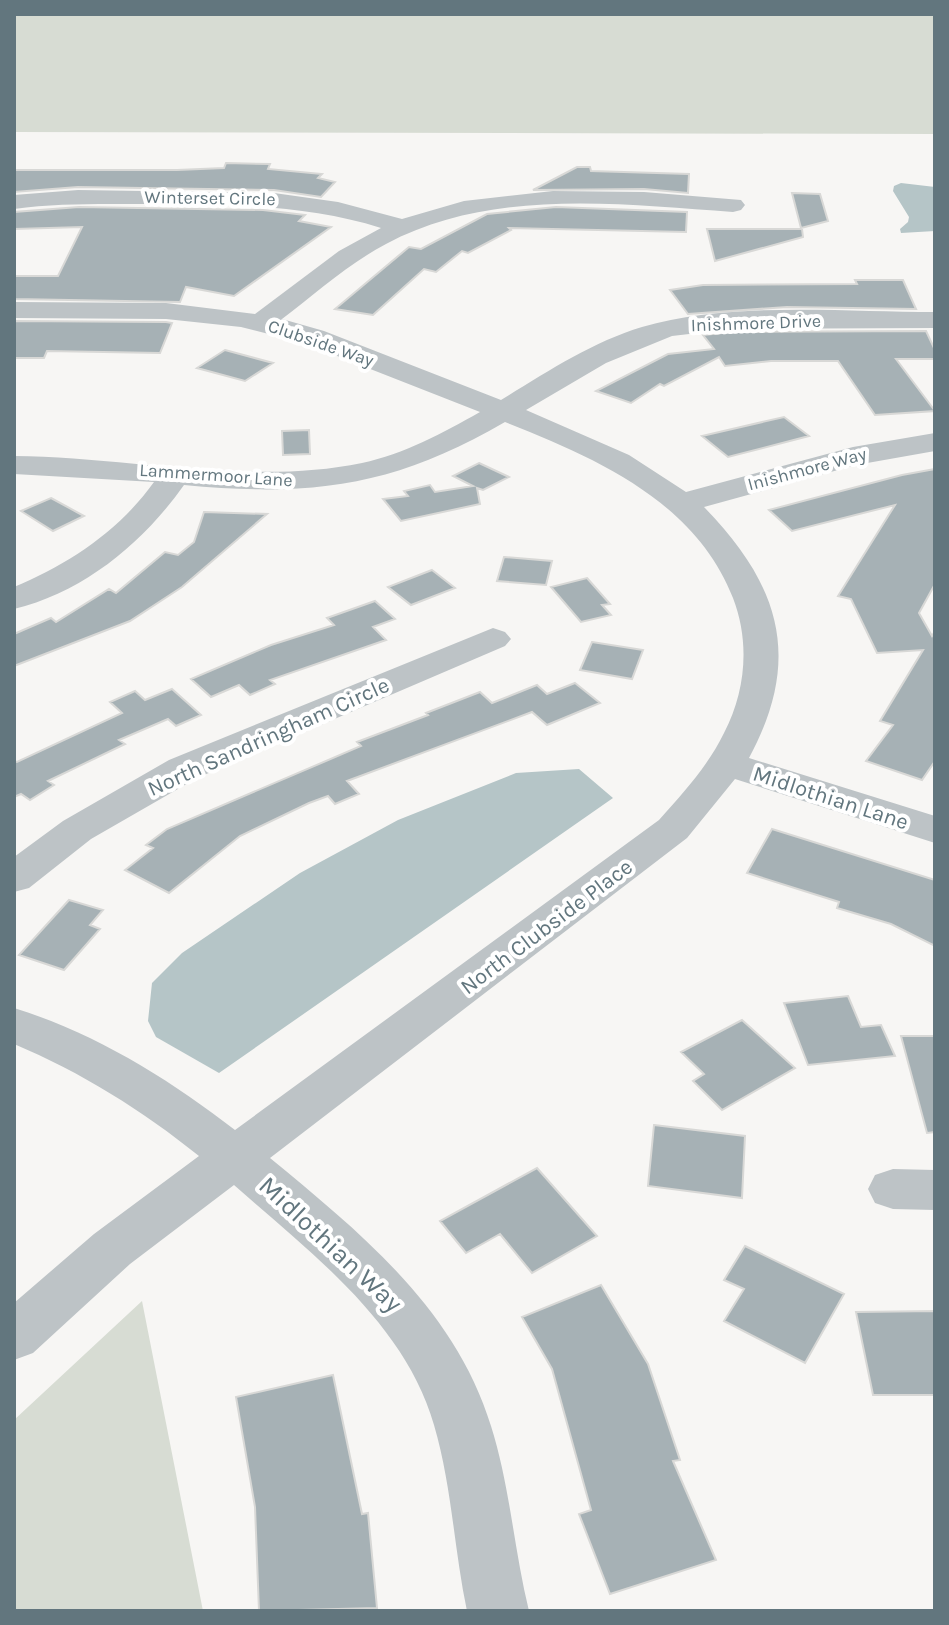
<svg xmlns="http://www.w3.org/2000/svg" width="949" height="1625" viewBox="0 0 949 1625" font-family="Karla,sans-serif">
  <style>
    .green { fill: #d7dcd3 }
    .water { fill: #b5c5c7 }
    .building { fill: #a6b1b5; stroke: #d8d8d6; stroke-width: 2 }
    .lines { fill: none; stroke-linecap: round; stroke-linejoin: round }
    .minor { fill: #bdc3c6; fill-rule: evenodd }
    .labels { text-anchor: middle; stroke-width: 8; stroke-linejoin: round; paint-order: stroke }
    .far-street-label { font-size: 18px; fill: #62767e; stroke: #fff }
    .street-label { font-size: 22px; fill: #62767e; stroke: #fff }
    .near-street-label { font-size: 26px; fill: #62767e; stroke: #fff }
  </style>
  <rect width="100%" height="100%" fill="#f7f6f4"/>
  <path class="green" d="M14 14H935V134L14 132Z
    M142 1301 203 1611H14V1420Z"/>
  <path class="water" d="M901 183 935 187V231L901 233 900 229 908 222 909 217 893 191 894 186Z
    M579 769 613 798 219 1073 156 1037 148 1021 152 983 182 953 300 873 398 820 516 773Z"/>
  <path class="building" d="M226 163 270 164 268 169 322 174 318 178 335 182 321 197 274 190 78 187 14 192V170H177L224 168Z
    M577 167H590L591 171 689 174 688 193 644 189 533 190Z
    M792 193 820 194 828 221 801 228Z
    M79 207 263 210 305 215 299 221 331 227 234 296 186 287 180 302 14 299V276H58L82 227 14 229V212Z
    M556 207 687 212 686 232 509 228 511 230 468 253 462 251 436 272 424 269 373 315 335 309 409 247 421 249 487 214Z
    M707 229H802L803 237 715 261Z
    M855 280H903L916 309 787 307 688 314 670 290 703 285 857 284Z
    M14 321 166 322 172 323 160 353 47 351 44 358H14Z
    M926 331 935 350V359H896L935 411 875 415 838 361H771L725 366 719 357 664 386 660 384 631 403 596 391 668 354 714 349 703 335 732 332Z
    M225 350 273 363 245 381 197 368Z
    M784 417 809 436 728 457 702 436Z
    M309 430 310 454 283 455 282 431Z
    M479 463 509 477 483 490 477 488 480 504 401 521 383 499 408 496 404 491 430 485 435 492 473 486 453 476Z
    M935 469V584L919 613 932 636 935 631V761L922 780 866 761 893 725 880 721 923 650 877 653 851 599 838 596 895 505 792 531 769 510 902 475Z
    M51 498 84 516 53 531 21 511Z
    M204 512 267 514 182 587 130 621 14 666V634L51 618 56 622 109 589 116 593 165 552 178 555 194 542Z
    M504 557 552 561 546 585 497 581Z
    M432 570 455 588 411 605 388 587Z
    M587 578 610 604 602 605 611 615 581 622 551 587Z
    M375 601 395 619 373 627 386 640 270 680 275 684 250 695 239 685 211 697 191 679 271 645 334 625 327 618Z
    M592 642 643 650 632 679 580 670Z
    M575 683 600 703 547 725 532 712 347 781 359 794 335 804 328 796 309 803 240 836 169 893 125 870 153 848 146 845 167 829 361 746 357 742 428 715 426 713 480 692 492 703 537 685 547 694Z
    M172 689 201 715 176 726 168 719 119 740 125 744 48 781 54 785 30 800 21 794 14 797V761L17 762 122 713 110 702 135 691 145 700Z
    M772 829 935 880V946L891 924 837 908 839 902 747 873Z
    M69 900 103 910 90 925 100 929 64 970 19 955Z
    M848 996 861 1027 881 1025 895 1056 808 1065 784 1003Z
    M742 1020 795 1068 722 1110 693 1081 704 1074 681 1052Z
    M901 1036H935V1132L927 1133Z
    M654 1125 745 1136 742 1198 648 1186Z
    M537 1168 597 1236 532 1273 500 1234 466 1253 440 1221Z
    M745 1246 844 1294 805 1363 724 1321 744 1289 724 1280Z
    M601 1285 648 1364 680 1460 673 1461 716 1560 610 1594 579 1514 591 1510 552 1369 522 1317Z
    M935 1311V1395H873L856 1312Z
    M333 1375 362 1514 368 1513 377 1608 259 1611 255 1507 236 1397Z"/>
  <g class="lines">
    <path class="minor" d="M78 190 274 193 338 202 402 219 464 201 553 191 644 192 741 200 745 205 741 210 733 212C618 204 491 188 386 244 348 264 315 294 282 319L324 331 501 400C545 373 592 342 642 327 730 301 843 312 935 312V328L732 329 672 336 606 363 526 410 629 455 686 492 853 447 935 433V451L856 465 704 507C780 585 803 658 749 758L935 816V843L735 779 687 838 270 1158C361 1233 455 1309 491 1426 510 1486 514 1550 529 1611H467C454 1550 452 1486 434 1425 405 1323 310 1252 234 1185L130 1264 33 1353 14 1360V1303L94 1234 199 1156C143 1111 81 1072 14 1044V1008C95 1033 169 1079 235 1130L659 820C683 793 708 766 724 733 746 691 750 642 733 598 695 501 596 458 505 422 393 487 312 497 184 485 143 543 84 592 14 609V587C69 564 119 531 154 482L14 474V456C127 457 252 486 362 463 404 454 443 433 480 412L304 343 241 327 166 319 14 318V302L166 303 255 314 339 251 381 228C304 204 223 204 143 204 100 204 57 203 14 209V195Z
      M493 628 505 632 511 639 505 646 197 778 91 839 29 888 14 892V857L63 821 169 760Z
      M893 1169 935 1170V1210L893 1209 875 1203 868 1189 875 1175Z"/>
  </g>
  <g class="labels">
    <g class="far-street-label">
      <text transform="translate(210 198) rotate(1)" y="6">Winterset Circle</text>
      <text transform="translate(756 323) rotate(-2)" y="6">Inishmore Drive</text>
      <text transform="translate(321 343) rotate(19)" y="6">Clubside Way</text>
      <text transform="translate(807 469) rotate(-15)" y="6">Inishmore Way</text>
      <text transform="translate(216 475) rotate(4)" y="6">Lammermoor Lane</text>
    </g>
    <g class="street-label">
      <text transform="translate(268 736) rotate(-24)" y="8">North Sandringham Circle</text>
      <text transform="translate(831 797) rotate(18)" y="8">Midlothian Lane</text>
      <text transform="translate(546 926) rotate(-37)" y="8">North Clubside Place</text>
    </g>
    <g class="near-street-label">
      <text transform="translate(331 1244) rotate(43)" y="9">Midlothian Way</text>
    </g>
  </g>
  <rect width="949" height="1625" fill="none" stroke="#62767e" stroke-width="32"/>
</svg>
